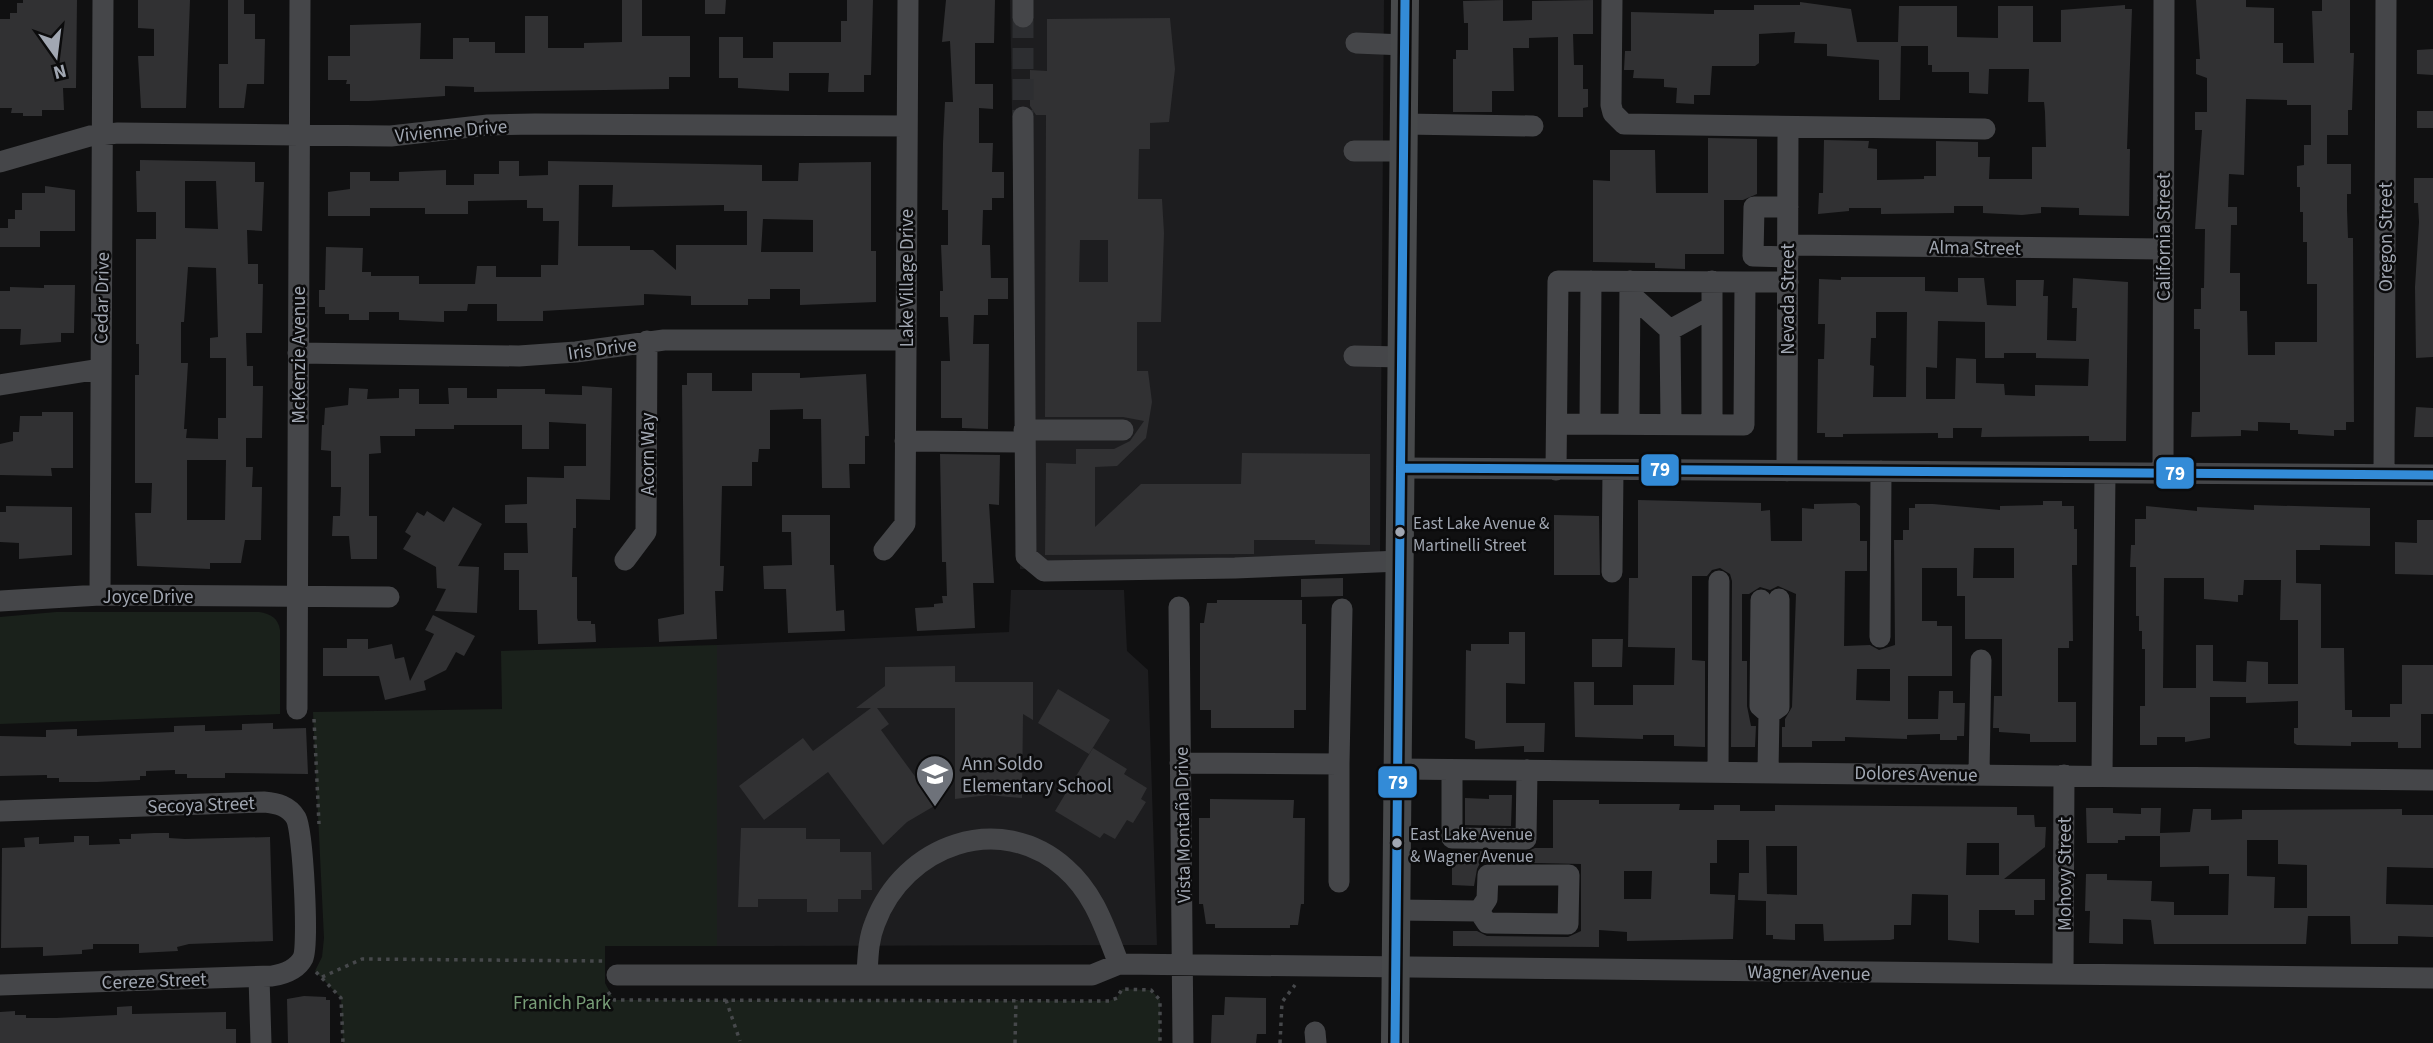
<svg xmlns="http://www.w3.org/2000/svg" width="2433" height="1043" viewBox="0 0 2433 1043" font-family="'Source Sans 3',sans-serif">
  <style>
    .built { fill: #1d1d1f }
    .green { fill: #1a211b }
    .building { fill: #313133; fill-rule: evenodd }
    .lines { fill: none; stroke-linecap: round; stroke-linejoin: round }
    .minor-tunnel { stroke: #2d2e31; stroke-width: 21; stroke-dasharray: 21 10; stroke-linecap: butt }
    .path { stroke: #46484b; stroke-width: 3.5; stroke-dasharray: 3.5 5; stroke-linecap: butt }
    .minor { stroke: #454649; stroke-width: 21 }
    .major { stroke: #47494b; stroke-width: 28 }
    .bus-1-casing { stroke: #0b0b0c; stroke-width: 14 }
    .bus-1 { stroke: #338bd7; stroke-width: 9 }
    .bus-dot { fill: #a1a7b2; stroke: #0b0b0c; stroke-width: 2.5 }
    .labels { text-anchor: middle; stroke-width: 5; stroke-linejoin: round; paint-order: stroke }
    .bus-label { font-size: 17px; fill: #a1a7b2; stroke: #0b0b0c; text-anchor: start }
    .street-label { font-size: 19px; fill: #a1a7b2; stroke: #0b0b0c }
    .poi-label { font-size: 19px; fill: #a1a7b2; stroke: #0b0b0c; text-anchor: start }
    .park-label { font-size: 19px; fill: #789e78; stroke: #0b0b0c }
    .line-badge { stroke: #0b0b0c; stroke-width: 2.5 }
    .badge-label { font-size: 19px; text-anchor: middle; font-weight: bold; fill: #fff }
  </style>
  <rect width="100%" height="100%" fill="#101011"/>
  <path class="built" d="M1010 0H1384L1380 560 1020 569Z
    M1011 590H1124L1127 651 1148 670 1157 945 717 946V645L1009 632Z"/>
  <path class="green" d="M56 612H259C271 614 278 618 280 630V714L0 724V617Z
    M717 645V946H605V983L614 1000 1109 1001 1117 998 1122 989 1151 990 1160 1000V1043H343L341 998 315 971 322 957 324 938 313 712 502 709 501 651Z"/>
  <path class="building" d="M23 0H77L76 88H63L64 110H42V116H23V113H11L12 108H0V19H10V13H17V3H23Z
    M138 0H190L186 108H141L138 56H154V29L138 28Z
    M228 0H244V14H255V39H265L264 84H247L244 108H219V64H228Z
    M622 0H642V36H690V77H669V89L474 92V87L445 86V96L369 101H350V84H346L347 80H328V56H350V25L421 23 420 59H453V38H469V42H495V53H525V16H548V48H584V43L622 42Z
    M705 0H726L725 14H705Z
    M847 0H873L871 75H864V92H828L829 73H789V91L738 88V78H719V37H743V58H773V42H841V21H847Z
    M946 0H995L994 43H975V84H993V109L979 108V143H993L992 172H1004V198H992V210H983L982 245H990L991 278H1008V299H988V315H974L973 344H989L988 429 962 428V418H941V361H950L948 317H940V291H943L941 245H948V210H942L943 143 945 102H953L950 41 942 42Z
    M1503 0V21L1532 20V1L1593 0V34H1573L1574 65H1583V89H1588V107L1583 108V117H1558V37L1529 38V48H1513L1514 91H1492V112H1453V59H1456V50H1468V23H1464L1463 1Z
    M2196 0H2246V7L2274 8V43H2283V63H2314L2312 11H2322V0H2350V53H2354L2352 110H2348V135H2327V164H2351V194H2347V210L2348 238H2353L2354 422H2346V430H2334V436L2298 434V430H2290V423L2258 422V431L2241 430V436L2191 437 2192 412H2200V329H2194V309H2201V288H2204L2205 229H2195L2202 130H2195V112H2207V78L2196 74V59H2200ZM2246 99 2287 100V105H2311V145H2304V165L2297 166V187H2300V212H2303V242H2307V284H2317V342H2275V355H2248L2247 311H2240V273H2230L2231 225H2237V207H2228L2229 174 2244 175Z
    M1800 2 1851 9 1857 42H1898L1899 6H1957V37L1998 38V6H2033V42H2061V10L2125 5V9H2132L2127 149H2130L2129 216 2079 215V208L2041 207V213L2022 215 1983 213V206H1954V213L1881 214V208H1849V211L1818 214 1819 193H1823L1824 140 1869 141 1868 148 1877 149V180L1924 179V176H1936V141L1978 142V157H1990L1989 179H2032V147H2046L2045 112 2044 102H2028L2029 69H1989L1988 94 1969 93V72H1932V65H1928V46H1901L1900 100H1879V60L1827 56V44L1794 43 1795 32 1759 34V63L1755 66H1712L1710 95H1694V104L1676 103 1677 88 1664 87V79L1633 78 1634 70H1624L1625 51H1631V12L1714 14V10H1754V5H1800Z
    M1170 18 1175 69 1169 122 1150 123V149H1139L1138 199H1162L1164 233 1161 322H1137V371H1148L1152 402 1146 438 1117 466 1095 467V527L1141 484H1241L1242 453 1370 454V545L1315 544V540H1254V554L1045 555 1046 463 1076 464V449H1114L1130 441 1144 421 1123 417H1045L1046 115H1036L1030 106V70L1047 71V19ZM1080 240H1108V282H1079Z
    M2433 49V75L2417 74V50Z
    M2417 111H2433V128H2417Z
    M1708 138 1757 139V194L1743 200H1724V254H1685V269L1655 268V263L1593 262V180L1610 181V150H1655L1656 193H1708Z
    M140 160 255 162V182H264L262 231 247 230 248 264H258V284H263L262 333H246L247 366H253V386H263L262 438H246V467H253L252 487H262L261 540H245L241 563H210V569L137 566 135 513H151L152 483H135V375H139V344H136V239H156V212H137L136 171H140ZM185 181H216L218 229 185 228ZM188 267 216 268 218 337 210 338V358H226V418H218V439L186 438 187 429H184L188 363H181V322H184ZM187 460H226L225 520H187Z
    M499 161H519V176L548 175V161L762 165V181H798L799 163 871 162V251H876V302L800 305V289H770V299H748V305H691V296L644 294V305L543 311V321H497V304H468L467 311H444V322L399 320V312H369V320H349V314H325V307H319V290H325L326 247 363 248 362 272H371V276H419V284H475L477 266H496V277H541V265H558L559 221H543V208H527V200L468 201V214H425V208H370V216H328V192L350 189V172H370V181H399V172L446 170V185H474V174H499ZM579 185H613L612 207 724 205V211H747V245H676V270L653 250H630V246H578ZM763 219 813 220V252H761Z
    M2414 178H2433V357L2416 358 2415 287 2419 222 2418 203H2414Z
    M45 186 75 190V231H40V247H0V228H8V219H15V210H22V193H45Z
    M1841 277H1925V291L1958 292V278H1984L1987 305 2016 306V280H2044L2043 296H2048L2047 340 2076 341 2077 308H2072L2073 278 2128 282 2126 441H2089V436L1981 437 1982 428H1953V438H1938V433L1843 434V437H1825V433H1817L1818 359H1824L1825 324H1818L1819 279 1841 280ZM1876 312H1907L1906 397H1873L1874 366 1870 365 1871 338H1876ZM1938 321 1985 322V358H2004V353H2036V358L2089 359 2088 386 2035 385V396L2005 395 2004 384 1976 383V359L1956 358 1955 399H1926V367L1937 368Z
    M44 285H75L74 333H61V342L20 345 21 329H0V291H10V287L44 288Z
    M687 373H712V391H752V373H800V378L866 374 869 436H865V464H849L850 488H822L821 419H803V409L770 410V449H759L758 462H752V486H722L720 566H724L723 591H715L717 639 659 642 658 619 684 614 682 385H687Z
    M582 386 612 388 610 500 576 499V528H573L572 577H577V618L578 621H591V624H595L596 642 538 644 537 610H519V570H504V553H528L527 523H505V505L527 504V477L564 478V466H586V424L549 422V449H522V425H454V429H415V436H380L381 453 369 454V516H377V559H351L349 536H332L333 516H340L341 487H331V451L321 450 322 425H324L325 408 348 405 349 388 368 389 367 399 399 398V389H419V404H449L448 388H467V398H497V389H545V394L582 395Z
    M2416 407 2433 408V437H2414Z
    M42 412H73V468H51L52 476 0 475V444L13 441V432H19L20 416H42Z
    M940 454 1000 455 999 505 989 504 994 583H973L975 628 917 631 915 608 934 607V604L943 603 942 596H947L946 562H942Z
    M1638 500 1761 503V511L1770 510 1771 541H1802V508L1814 509V504L1856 503 1860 506V541H1867V571H1845L1844 646 1870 645 1879 650 1895 645 1894 540H1903V530H1909V508H1915V504H1933L2000 510V506L2043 505V501H2062V506H2074V529H2077V565H2072L2073 641H2069V648H2058V702H2076V742H2030V734L1999 732V728H1993L1994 696H2002V639H1965V596H1957V568H1922V621H1937V626H1952V676H1908V719H1938L1939 691H1953V703H1965L1964 736H1957V740H1940V734L1907 735V739L1845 737V741H1812V747H1782V727H1785V719L1792 707 1796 594 1778 586 1770 590 1760 587 1749 594H1742V661H1747V706L1751 726H1756L1755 747H1731L1732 581 1730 574 1720 568 1712 570 1707 576H1692V660L1705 661V747L1674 746V735H1643V739L1575 737 1574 682H1594V705H1633V685H1674L1675 648 1628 647 1629 578H1638ZM1974 548H2014V578H1973ZM1857 669H1890V701L1856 700Z
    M2254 505 2370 508V546L2320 545V550H2296V583L2321 584V648H2344L2345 710H2352V717H2390V704H2402V665H2433V714H2421V748H2398V742H2351V746L2297 745 2294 743V728H2298V701L2246 703V697H2210V738L2185 742V737H2157V745H2140V706H2145V649H2142V631H2139V616H2136V567H2130L2131 545H2135V519H2146V506L2197 511V507L2254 510ZM2164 578H2204V599L2238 602V595H2243L2244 580H2281L2280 620H2298V684H2268V662L2247 661 2246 682 2213 681V645H2196V688H2163Z
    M6 506 72 507V555L19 559V543L0 542V512H6Z
    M453 507 482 524 458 566 479 567 477 613 435 611 446 589 437 588 436 567 403 549 411 536 405 532 417 512 424 516 427 511 444 522Z
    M782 515H830V565H834L836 611 844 610 845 631 788 633 786 589H764L763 566 792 565 791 532H782Z
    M1554 515 1599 516 1600 575H1554Z
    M2417 520H2433V575L2395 574V542L2417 543Z
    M1343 578V596L1301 597V579Z
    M1217 600H1302V624H1306V710H1294V728H1211V710H1200V623H1204L1207 603H1217Z
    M433 615 475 636 464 656 456 652 446 670 424 681 426 690 385 700 379 676H323V648H347V639H368V649L392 644 395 659 404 657 410 681 434 634 425 630Z
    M1509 632H1525V684L1506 683V723H1545L1544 752H1524V746L1475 749V741L1465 738 1466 650 1471 651V644H1509Z
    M1592 639H1623L1622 667H1592Z
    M955 666V682H1033V720L1023 714 1022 798 988 795 955 799V708H877L889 724 881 730 936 805 907 822 883 845 828 772 764 820 739 786 803 738 813 751 871 708H856L885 686V667Z
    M1058 689 1110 720 1089 754 1038 723Z
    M273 723V729L306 728 308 774 225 773V778H187V774H175V770L146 771V776H140V780L97 782H59V778H47V775L0 776V736L46 737V730L77 729V736L174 732V726L205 725V731L242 730V724Z
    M1093 748 1127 769 1124 774 1147 788 1141 799 1146 802 1133 823 1127 820 1115 839 1104 833 1100 838 1055 811Z
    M1489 795H1512L1511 826 1465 825V798L1489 799Z
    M1210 799 1294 800 1293 818H1305L1304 904H1301L1298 925H1290V928H1215V924H1206L1203 904H1199V818H1210Z
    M1553 800H1599V804H1680L1679 810H1714V805H1740V811H1775V805L2017 807V815H2034L2035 827H2046L2045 847 2004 879H2045V900H2034V915H2015V910H1979V943L1948 940V895L1912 894 1911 925H1894V939L1890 940 1824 941 1823 924H1795V940L1773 939V935H1766V901L1738 900 1739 873H1749V840H1717V863H1710V894L1735 895 1733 939 1627 941V932L1599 930V947L1453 946V931H1477L1487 936 1568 937 1581 931V864L1487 862 1480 863 1477 869 1474 886 1452 885V851L1526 852 1535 848H1553ZM1967 843H1999V875H1966ZM1766 846H1797V895L1767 894ZM1624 871H1652L1651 899H1624Z
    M2086 808H2113V813L2141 814V808H2161L2160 833 2190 832 2193 809H2211V820L2242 819V810L2402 809V815H2433V868L2387 867 2386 904 2433 905V937L2398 936V944H2351L2350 916H2308L2306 944H2154L2151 920 2123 919V944L2089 943 2090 911H2085L2086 874H2107V880L2152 881 2151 901 2174 902V915H2228L2229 874H2209V866L2160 867V836H2125V840H2118V843H2087ZM2247 840H2278V864L2307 865V908H2274L2275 877 2247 876Z
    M741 828H806V839H840V852H871L872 890H861V899H838V912H807V899H758V907H738Z
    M154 833H169V838L185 839 270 837 273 941 189 944 177 947 178 951 139 953V944H93V949L82 950V954L43 956V947L1 948 2 848 25 847 24 838 39 837V844L74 842V836H89V845L120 844 119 839H131V834Z
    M304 996 326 997V1000H330V1043H288L287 999Z
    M1225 997 1266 998V1034H1257L1256 1043H1211L1212 1015H1224Z
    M132 1006V1014L226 1012V1029H236V1043H0V1012L15 1011V1015H26V1018H56L117 1015V1007Z"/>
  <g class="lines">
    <path class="minor-tunnel" d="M1023 17V117"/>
    <path class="path" d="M314 719 319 824
      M316 972 341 998 343 1043
      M322 977 362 959 605 961
      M608 992 614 1000 1109 1001 1117 998 1122 989 1151 990 1160 1000V1043
      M726 1000 740 1041
      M1015 1043 1016 1000
      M1280 1043 1282 1002 1295 985"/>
    <path class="minor" d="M1612 0 1611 105 1613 113 1624 124 1985 129
      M1023 17V0
      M1356 43 1404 45
      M1023 117 1026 556 1044 571 1235 568 1400 561
      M1404 124 1533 126
      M1354 151H1404
      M0 162 90 136 118 133 391 136 488 125 535 124 907 126
      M1788 245 2163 249
      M1788 257 1753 256 1754 207H1788
      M1712 281V425
      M1745 282H1788
      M1630 294 1670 330
      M298 353 519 356 576 352 664 340H906
      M1354 356 1402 357
      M0 385 100 369
      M1590 424 1591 281
      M1629 424 1630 281
      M1671 425 1670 330 1712 307
      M1024 430H1123
      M905 441 1024 442
      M1402 468 2433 475
      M1556 470 1558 281 1745 282 1744 425 1557 424
      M1787 471 1788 127
      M2163 473 2164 0
      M2384 475 2386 0
      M884 550 905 524 908 0
      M625 560 646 532 647 341
      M1612 572 1613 470
      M100 595 103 0
      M1761 600 1760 706 1769 714 1768 771
      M0 601 100 595 389 597
      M1179 607 1183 1043
      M1880 637 1881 471
      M297 709 300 0
      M1769 714 1779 707V599
      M1180 763 1339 764V882
      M1339 764 1342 609
      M1398 769 2433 780
      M1452 770V838L1526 839 1527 770
      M1718 771 1719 581
      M1979 773 1981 660
      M2102 776 2105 473
      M0 811 264 802C277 803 289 806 296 818 303 831 309 945 303 958 297 970 284 974 272 976L0 985
      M1488 875H1569L1568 924 1487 923 1479 911 1487 899Z
      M1396 910 1479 911
      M2063 974 2064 775
      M617 975H1092L1119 964 2433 978
      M867 975C868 957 868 940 875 923 904 845 1000 810 1065 868 1095 894 1105 929 1119 964
      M259 977 261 1043
      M1315 1032 1316 1043"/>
    <path class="major" d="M1395 1043 1405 0"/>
    <defs>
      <path id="bus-1" d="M1402 468 2433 475
        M1395 1043 1405 0"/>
    </defs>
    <use href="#bus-1" class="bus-1-casing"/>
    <use href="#bus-1" class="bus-1"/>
  </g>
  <defs>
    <symbol id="school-pin" viewBox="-11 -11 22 30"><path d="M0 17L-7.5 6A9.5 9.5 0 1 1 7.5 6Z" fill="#6e727a" stroke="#0b0b0c"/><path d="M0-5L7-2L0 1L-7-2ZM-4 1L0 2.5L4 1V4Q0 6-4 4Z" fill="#fff"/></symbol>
  </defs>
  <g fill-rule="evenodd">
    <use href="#school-pin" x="913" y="752" width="44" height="60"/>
  </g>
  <g class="bus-dot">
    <circle cx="1400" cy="532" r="6"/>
    <circle cx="1397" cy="843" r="6"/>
  </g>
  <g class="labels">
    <g class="bus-label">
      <text x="1413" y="529">East Lake Avenue &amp;<tspan x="1413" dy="22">Martinelli Street</tspan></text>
      <text x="1410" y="840">East Lake Avenue<tspan x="1410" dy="22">&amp; Wagner Avenue</tspan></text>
    </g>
    <g class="street-label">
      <text transform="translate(451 130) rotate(-5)" y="7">Vivienne Drive</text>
      <text transform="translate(2163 237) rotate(-90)" y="7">California Street</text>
      <text transform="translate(2385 237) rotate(-90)" y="7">Oregon Street</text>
      <text transform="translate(1975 247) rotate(1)" y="7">Alma Street</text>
      <text transform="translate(906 278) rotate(-90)" y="7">Lake Village Drive</text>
      <text transform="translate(101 298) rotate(-89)" y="7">Cedar Drive</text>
      <text transform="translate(1787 299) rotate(-90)" y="7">Nevada Street</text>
      <text transform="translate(602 348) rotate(-8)" y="7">Iris Drive</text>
      <text transform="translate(298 355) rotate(-90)" y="7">McKenzie Avenue</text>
      <text transform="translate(647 454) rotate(-90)" y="7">Acorn Way</text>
      <text x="148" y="603">Joyce Drive</text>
      <text transform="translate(1916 773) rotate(1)" y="7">Dolores Avenue</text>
      <text transform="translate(201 804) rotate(-2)" y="7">Secoya Street</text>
      <text transform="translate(1182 825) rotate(-91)" y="7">Vista Montaña Drive</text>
      <text transform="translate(2064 874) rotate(-90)" y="7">Mohovy Street</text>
      <text transform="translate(1809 972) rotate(1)" y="7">Wagner Avenue</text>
      <text transform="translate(154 980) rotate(-2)" y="7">Cereze Street</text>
    </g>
    <g class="poi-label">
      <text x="962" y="770">Ann Soldo<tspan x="962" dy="22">Elementary School</tspan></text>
    </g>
    <g class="park-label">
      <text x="562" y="1009">Franich Park</text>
    </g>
  </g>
  <g class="line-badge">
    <rect x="1640" y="453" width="40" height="34" rx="7" fill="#338bd7"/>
    <rect x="2155" y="456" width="40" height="34" rx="7" fill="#338bd7"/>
    <rect x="1377" y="765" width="41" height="34" rx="7" fill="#338bd7"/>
  </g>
  <g class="badge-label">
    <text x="1660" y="476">79</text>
    <text x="2175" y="480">79</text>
    <text x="1398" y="789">79</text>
  </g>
  <g transform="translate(56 56) rotate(166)" stroke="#0b0b0c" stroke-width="5" paint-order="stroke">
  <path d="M0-5L12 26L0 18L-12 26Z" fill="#a1a7b2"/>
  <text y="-10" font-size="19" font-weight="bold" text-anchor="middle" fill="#a1a7b2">N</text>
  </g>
</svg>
